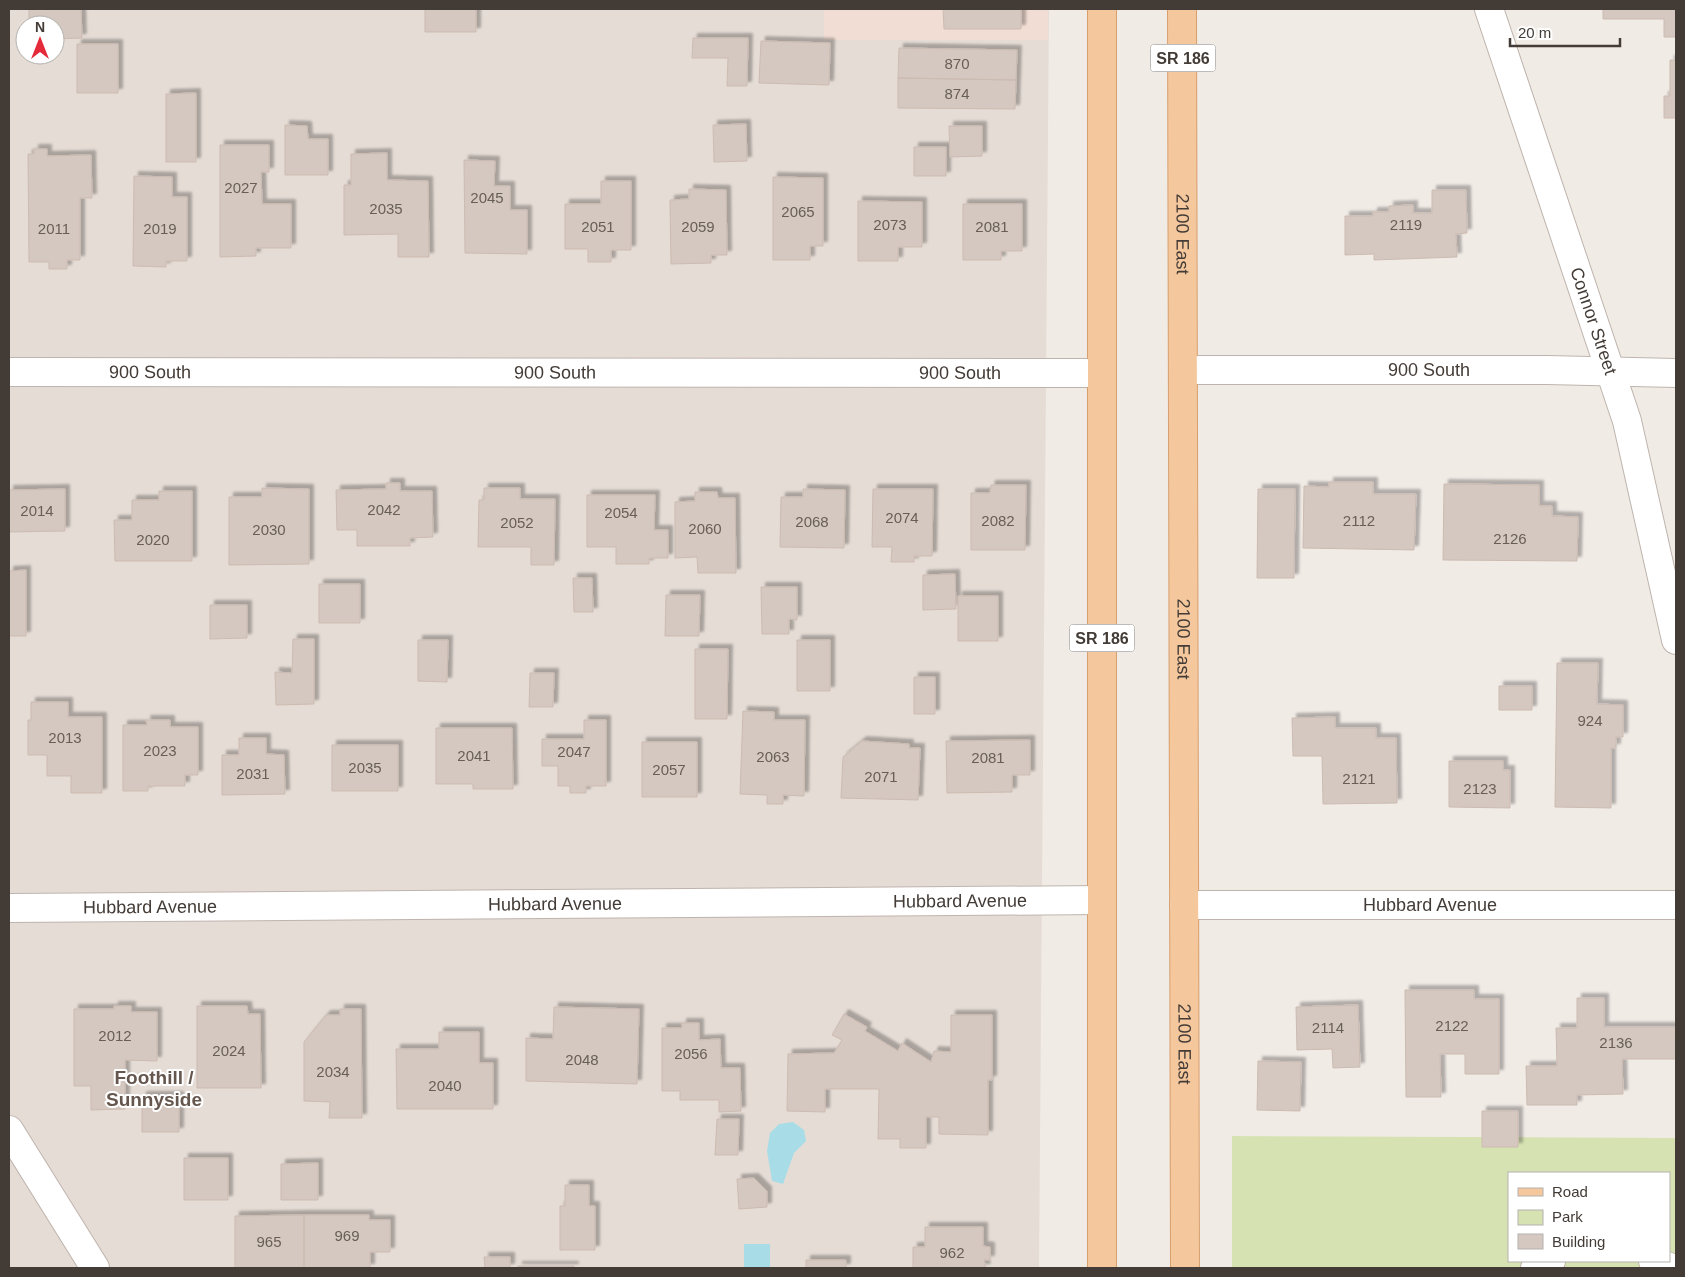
<svg xmlns="http://www.w3.org/2000/svg" width="1685" height="1277" viewBox="0 0 1685 1277" font-family="Helvetica,sans-serif">
  <style>
    .residential { fill: #e5dcd5; fill-rule: evenodd }
    .commercial { fill: #f1ddd3 }
    .green { fill: #d7e2b3; fill-rule: evenodd }
    .water { fill: #a8dde8 }
    .building { fill: #d5c8c0; stroke: #ccbbb1; filter: url(#shadow) }
    .lines { fill: none; stroke-linecap: round; stroke-linejoin: round }
    .minor-casing { stroke: #bfb4ad; stroke-width: 30 }
    .major-casing { stroke: #d79f6e; stroke-width: 30 }
    .minor { stroke: #fff; stroke-width: 28 }
    .major { stroke: #f4c79d; stroke-width: 28 }
    .labels { text-anchor: middle; stroke-width: 4; stroke-linejoin: round; paint-order: stroke }
    .number-label { font-size: 15px; fill: #685e58 }
    .shield { fill: #fff; stroke: #7b7672; stroke-width: 1 }
    .shield-label { font-size: 16px; font-weight: bold; fill: #433b36 }
    .street-label { font-size: 18px; fill: #433b36; stroke: #fff }
    .neighbourhood-label { font-size: 19px; font-weight: bold; fill: #65574e; stroke: #fff }
  </style>
  <defs>
    <filter id="shadow"><feDropShadow dx="4.5" dy="-4.5" stdDeviation="1" flood-color="#0004"/></filter>
  </defs>
  <rect width="100%" height="100%" fill="#f1ebe6"/>
  <path class="residential" d="M9 9H1049L1039 1268H9ZM25 25H55V55H25Z"/>
  <path class="commercial" d="M824 9H1048V40H824Z"/>
  <path class="green" d="M1232 1136 1676 1138V1268H1232ZM1509 1173H1669V1261H1509Z"/>
  <path class="water" d="M793 1122 804 1130 806 1141 794 1153 783 1184 772 1181 767 1151 770 1133 779 1124Z
    M744 1244H770V1268H744Z"/>
  <path class="building" d="M29 9H81L82 38 55 39V25H29Z
    M425 9H476V32H425Z
    M943 9H1021V29H944Z
    M1603 9H1676V37H1664V19H1603Z
    M693 38H748L747 86H727L728 58H692Z
    M761 41 830 43 829 85 759 83Z
    M77 44H118V93H77Z
    M899 48 1017 50 1016 80 898 78Z
    M1670 60H1676V118H1664V96H1670Z
    M898 78 1016 80 1015 109 898 108Z
    M196 93V162H166V94Z
    M746 124 747 161 714 162 713 125Z
    M285 125 307 126 308 139H328V175H285Z
    M949 126H982V156L950 157Z
    M220 145H269V172H261L262 204H291V248H256V256L220 257Z
    M914 147H946V176H914Z
    M34 149H47V156L91 155 92 198H80V260H67V269H49V262H29L28 154H34Z
    M387 153V180L428 181 429 257H398V234L344 235V185H351V154Z
    M464 160 495 161 494 186H510V210H527V254L465 253Z
    M134 176 172 177V197H187V261H166V267L133 266Z
    M773 177 823 178V246H810V260H773Z
    M601 181H631V250H611V262H588V249H565V204H601Z
    M689 189 726 190 727 255H711V263L671 264 670 200 689 199Z
    M1432 190H1466L1467 233 1456 234 1457 257 1374 260V254L1345 255V216H1373V212H1389V206L1413 205V213H1432Z
    M858 201 922 202V247H898V261H858Z
    M963 204H1022V251H1001V260H963Z
    M1329 482H1373V494H1416L1414 550 1303 548 1304 486 1329 487Z
    M386 483H400V491H432L433 537 410 538V546H357V530H337L336 490 386 489Z
    M1444 484 1539 485V506H1552V516L1578 517 1577 561 1443 560Z
    M991 485H1026L1025 550H971V493H990Z
    M262 488 309 489V564L229 565V497H262Z
    M484 488H520V499H555L554 565H531V547H478L479 500H484Z
    M65 489V531L9 532V490Z
    M803 489 845 490 844 548 780 547 781 497H803Z
    M873 489H933L932 556H914V562H891L892 547H872Z
    M1258 489H1295L1294 578H1257Z
    M159 491H192V561H115L114 520H132V500H159Z
    M695 492H717L718 498H735L736 573H698L697 557 675 558V502L695 501Z
    M587 495H655L654 530H668V558H649V564H616V547H587Z
    M26 570V636H9V571Z
    M955 574 956 609 923 610V575Z
    M573 578H592L593 612H574Z
    M319 584H360V623H319Z
    M761 587H797V620L789 619V634H762Z
    M666 595H700L699 636H665Z
    M958 596H998V641H958Z
    M210 605H247V638L210 639Z
    M293 639H314V704L276 705 275 672 292 673Z
    M418 640H448L447 682 418 681Z
    M797 640H830V691H797Z
    M695 649H728L727 719H695Z
    M1557 663H1598L1597 704 1623 705V737H1616V748H1611V808L1555 807Z
    M530 673H554L553 707H529Z
    M914 677H935V714H914Z
    M1499 686H1532V710H1499Z
    M31 702H68V717H102V793H71V776H47V755H28V720H31Z
    M743 711 774 712V720H805L804 796 783 795V804H767V795L740 794Z
    M1335 717V728H1376V738H1396L1397 803 1323 804 1322 756H1293L1292 718Z
    M146 720H170V727H198V775H185V786H148V791H123V725H147Z
    M584 720H606V786H586V793H570V786H558V766H542V739H584Z
    M436 728H512L513 789H473V784H436Z
    M239 738H266V754L284 755 285 794 222 795V755H239Z
    M1030 740V775H1012V792L947 793 946 741Z
    M862 741 909 744V748H920L918 800 841 798 843 757Z
    M642 742H697V797H642Z
    M332 745H398V791H332Z
    M1449 761H1503V770H1510V808L1449 807Z
    M1405 990H1474V999H1499V1074H1465V1054H1440L1441 1097H1406Z
    M1577 998H1604V1027H1676V1059H1622L1623 1094 1577 1095V1105H1527L1526 1066H1557L1556 1028H1577Z
    M1358 1005 1360 1067 1333 1068 1332 1049 1297 1050 1296 1007Z
    M114 1006H131V1012H157V1061L125 1060V1109L91 1110V1086H74V1009H114Z
    M197 1006H247L248 1014H260L261 1088H197Z
    M554 1007 639 1009 637 1084 526 1081V1038L553 1039Z
    M340 1009H361L362 1118H329L330 1102 304 1101V1042L326 1015H340Z
    M844 1014 867 1027 865 1031 898 1051 902 1043 931 1062 934 1051 951 1052V1015H992V1080H988V1135L939 1134V1117H926V1148H900V1139H878L879 1089H825V1112L787 1111 788 1054 834 1053 842 1040 832 1035Z
    M682 1023H699V1040L720 1039 721 1068H740L741 1111 719 1112V1100H680V1091H662V1028H682Z
    M439 1032H479V1063H493V1109H397L396 1049H439Z
    M1258 1061 1301 1062 1300 1111 1257 1110Z
    M142 1096H179V1132H142Z
    M1482 1111H1518V1147H1482Z
    M717 1119H739L738 1155H715Z
    M184 1158H228V1200H184Z
    M318 1163V1200H281V1164Z
    M754 1178 767 1191V1207L739 1209 737 1179Z
    M565 1185H589V1206H595V1250H560V1206H565Z
    M304 1215V1268H235V1216Z
    M304 1215H369V1220H390V1252H370V1268H304Z
    M925 1227H983V1246L990 1247V1260H984L986 1268H913V1247H925Z
    M484 1257H510V1268H485Z
    M806 1260H846V1268H806Z
    M518 1266H574V1268H518Z"/>
  <g class="lines">
    <defs>
      <g id="minor">
        <path id="s1" d="M1489 9 1627 421 1676 640"/>
        <path id="s2" d="M1183 370H1547L1676 373"/>
        <path id="s3" d="M9 372 1102 373"/>
        <path id="s4" d="M1184 905H1676"/>
        <path id="s5" d="M9 908 1102 900"/>
        <path d="M9 1130 95 1268"/>
        <path d="M1653 1261 1672 1268"/>
        <path d="M1535 1268 1551 1261"/>
      </g>
      <g id="major">
        <path id="s6" d="M1182 9 1185 1268"/>
        <path d="M1102 1268V9"/>
      </g>
    </defs>
    <use href="#minor" class="minor-casing"/>
    <use href="#major" class="major-casing"/>
    <use href="#minor" class="minor"/>
    <use href="#major" class="major"/>
  </g>
  <g class="labels">
    <g class="number-label">
      <text x="957" y="69">870</text>
      <text x="957" y="99">874</text>
      <text x="241" y="193">2027</text>
      <text x="487" y="203">2045</text>
      <text x="386" y="214">2035</text>
      <text x="798" y="217">2065</text>
      <text x="890" y="230">2073</text>
      <text x="1406" y="230">2119</text>
      <text x="598" y="232">2051</text>
      <text x="698" y="232">2059</text>
      <text x="992" y="232">2081</text>
      <text x="54" y="234">2011</text>
      <text x="160" y="234">2019</text>
      <text x="384" y="515">2042</text>
      <text x="37" y="516">2014</text>
      <text x="621" y="518">2054</text>
      <text x="902" y="523">2074</text>
      <text x="998" y="526">2082</text>
      <text x="1359" y="526">2112</text>
      <text x="812" y="527">2068</text>
      <text x="517" y="528">2052</text>
      <text x="705" y="534">2060</text>
      <text x="269" y="535">2030</text>
      <text x="1510" y="544">2126</text>
      <text x="153" y="545">2020</text>
      <text x="1590" y="726">924</text>
      <text x="65" y="743">2013</text>
      <text x="160" y="756">2023</text>
      <text x="574" y="757">2047</text>
      <text x="474" y="761">2041</text>
      <text x="773" y="762">2063</text>
      <text x="988" y="763">2081</text>
      <text x="365" y="773">2035</text>
      <text x="669" y="775">2057</text>
      <text x="253" y="779">2031</text>
      <text x="881" y="782">2071</text>
      <text x="1359" y="784">2121</text>
      <text x="1480" y="794">2123</text>
      <text x="1452" y="1031">2122</text>
      <text x="1328" y="1033">2114</text>
      <text x="115" y="1041">2012</text>
      <text x="1616" y="1048">2136</text>
      <text x="229" y="1056">2024</text>
      <text x="691" y="1059">2056</text>
      <text x="582" y="1065">2048</text>
      <text x="333" y="1077">2034</text>
      <text x="445" y="1091">2040</text>
      <text x="347" y="1241">969</text>
      <text x="269" y="1247">965</text>
      <text x="952" y="1258">962</text>
    </g>
    <g class="shield">
      <rect x="1150.5" y="44.5" width="65" height="27" rx="4"/>
      <rect x="1069.5" y="624.5" width="65" height="27" rx="4"/>
    </g>
    <g class="shield-label">
      <text x="1183" y="64">SR 186</text>
      <text x="1102" y="644">SR 186</text>
    </g>
    <g class="street-label">
      <text dy="6" stroke="none"><textPath href="#s6" startOffset="225">2100 East</textPath></text>
      <text dy="6" stroke="none"><textPath href="#s1" startOffset="329">Connor Street</textPath></text>
      <text dy="6" stroke="none"><textPath href="#s2" startOffset="246">900 South</textPath></text>
      <text dy="6" stroke="none"><textPath href="#s3" startOffset="141">900 South</textPath></text>
      <text dy="6" stroke="none"><textPath href="#s3" startOffset="546">900 South</textPath></text>
      <text dy="6" stroke="none"><textPath href="#s3" startOffset="951">900 South</textPath></text>
      <text dy="6" stroke="none"><textPath href="#s6" startOffset="630">2100 East</textPath></text>
      <text dy="6" stroke="none"><textPath href="#s5" startOffset="951">Hubbard Avenue</textPath></text>
      <text dy="6" stroke="none"><textPath href="#s5" startOffset="546">Hubbard Avenue</textPath></text>
      <text dy="6" stroke="none"><textPath href="#s4" startOffset="246">Hubbard Avenue</textPath></text>
      <text dy="6" stroke="none"><textPath href="#s5" startOffset="141">Hubbard Avenue</textPath></text>
      <text dy="6" stroke="none"><textPath href="#s6" startOffset="1035">2100 East</textPath></text>
    </g>
    <g class="neighbourhood-label">
      <text x="154" y="1084">Foothill /<tspan x="154" dy="22">Sunnyside</tspan></text>
    </g>
  </g>
  <rect width="1685" height="1277" fill="none" stroke="#433b36" stroke-width="20"/>
  <rect x="1508" y="1172" width="162" height="90" fill="#ffffff" stroke="#b4b1af"/>
  <rect x="1518" y="1188" width="25" height="8" fill="#f4c79d" stroke="#b4b1af"/>
  <text x="1552" y="1197" font-size="15" fill="#433b36">Road</text>
  <rect x="1518" y="1210" width="25" height="15" fill="#d7e2b3" stroke="#b4b1af"/>
  <text x="1552" y="1222" font-size="15" fill="#433b36">Park</text>
  <rect x="1518" y="1234" width="25" height="15" fill="#d5c8c0" stroke="#b4b1af"/>
  <text x="1552" y="1247" font-size="15" fill="#433b36">Building</text>
  <g transform="translate(40 40)"><circle r="24" fill="#ffffff" stroke="#b4b1af"/>
  <path d="M0-4L9 19L0 12L-9 19Z" fill="#e42a3a"/>
  <text y="-8" font-size="14" font-weight="bold" text-anchor="middle" fill="#433b36">N</text>
  </g>
  <path d="M1510 38v8h110v-8" fill="none" stroke="#433b36" stroke-width="2.5"/>
  <text x="1518" y="38" font-size="15" fill="#433b36" stroke="#ffffff" stroke-width="4" paint-order="stroke">20 m</text>
</svg>
